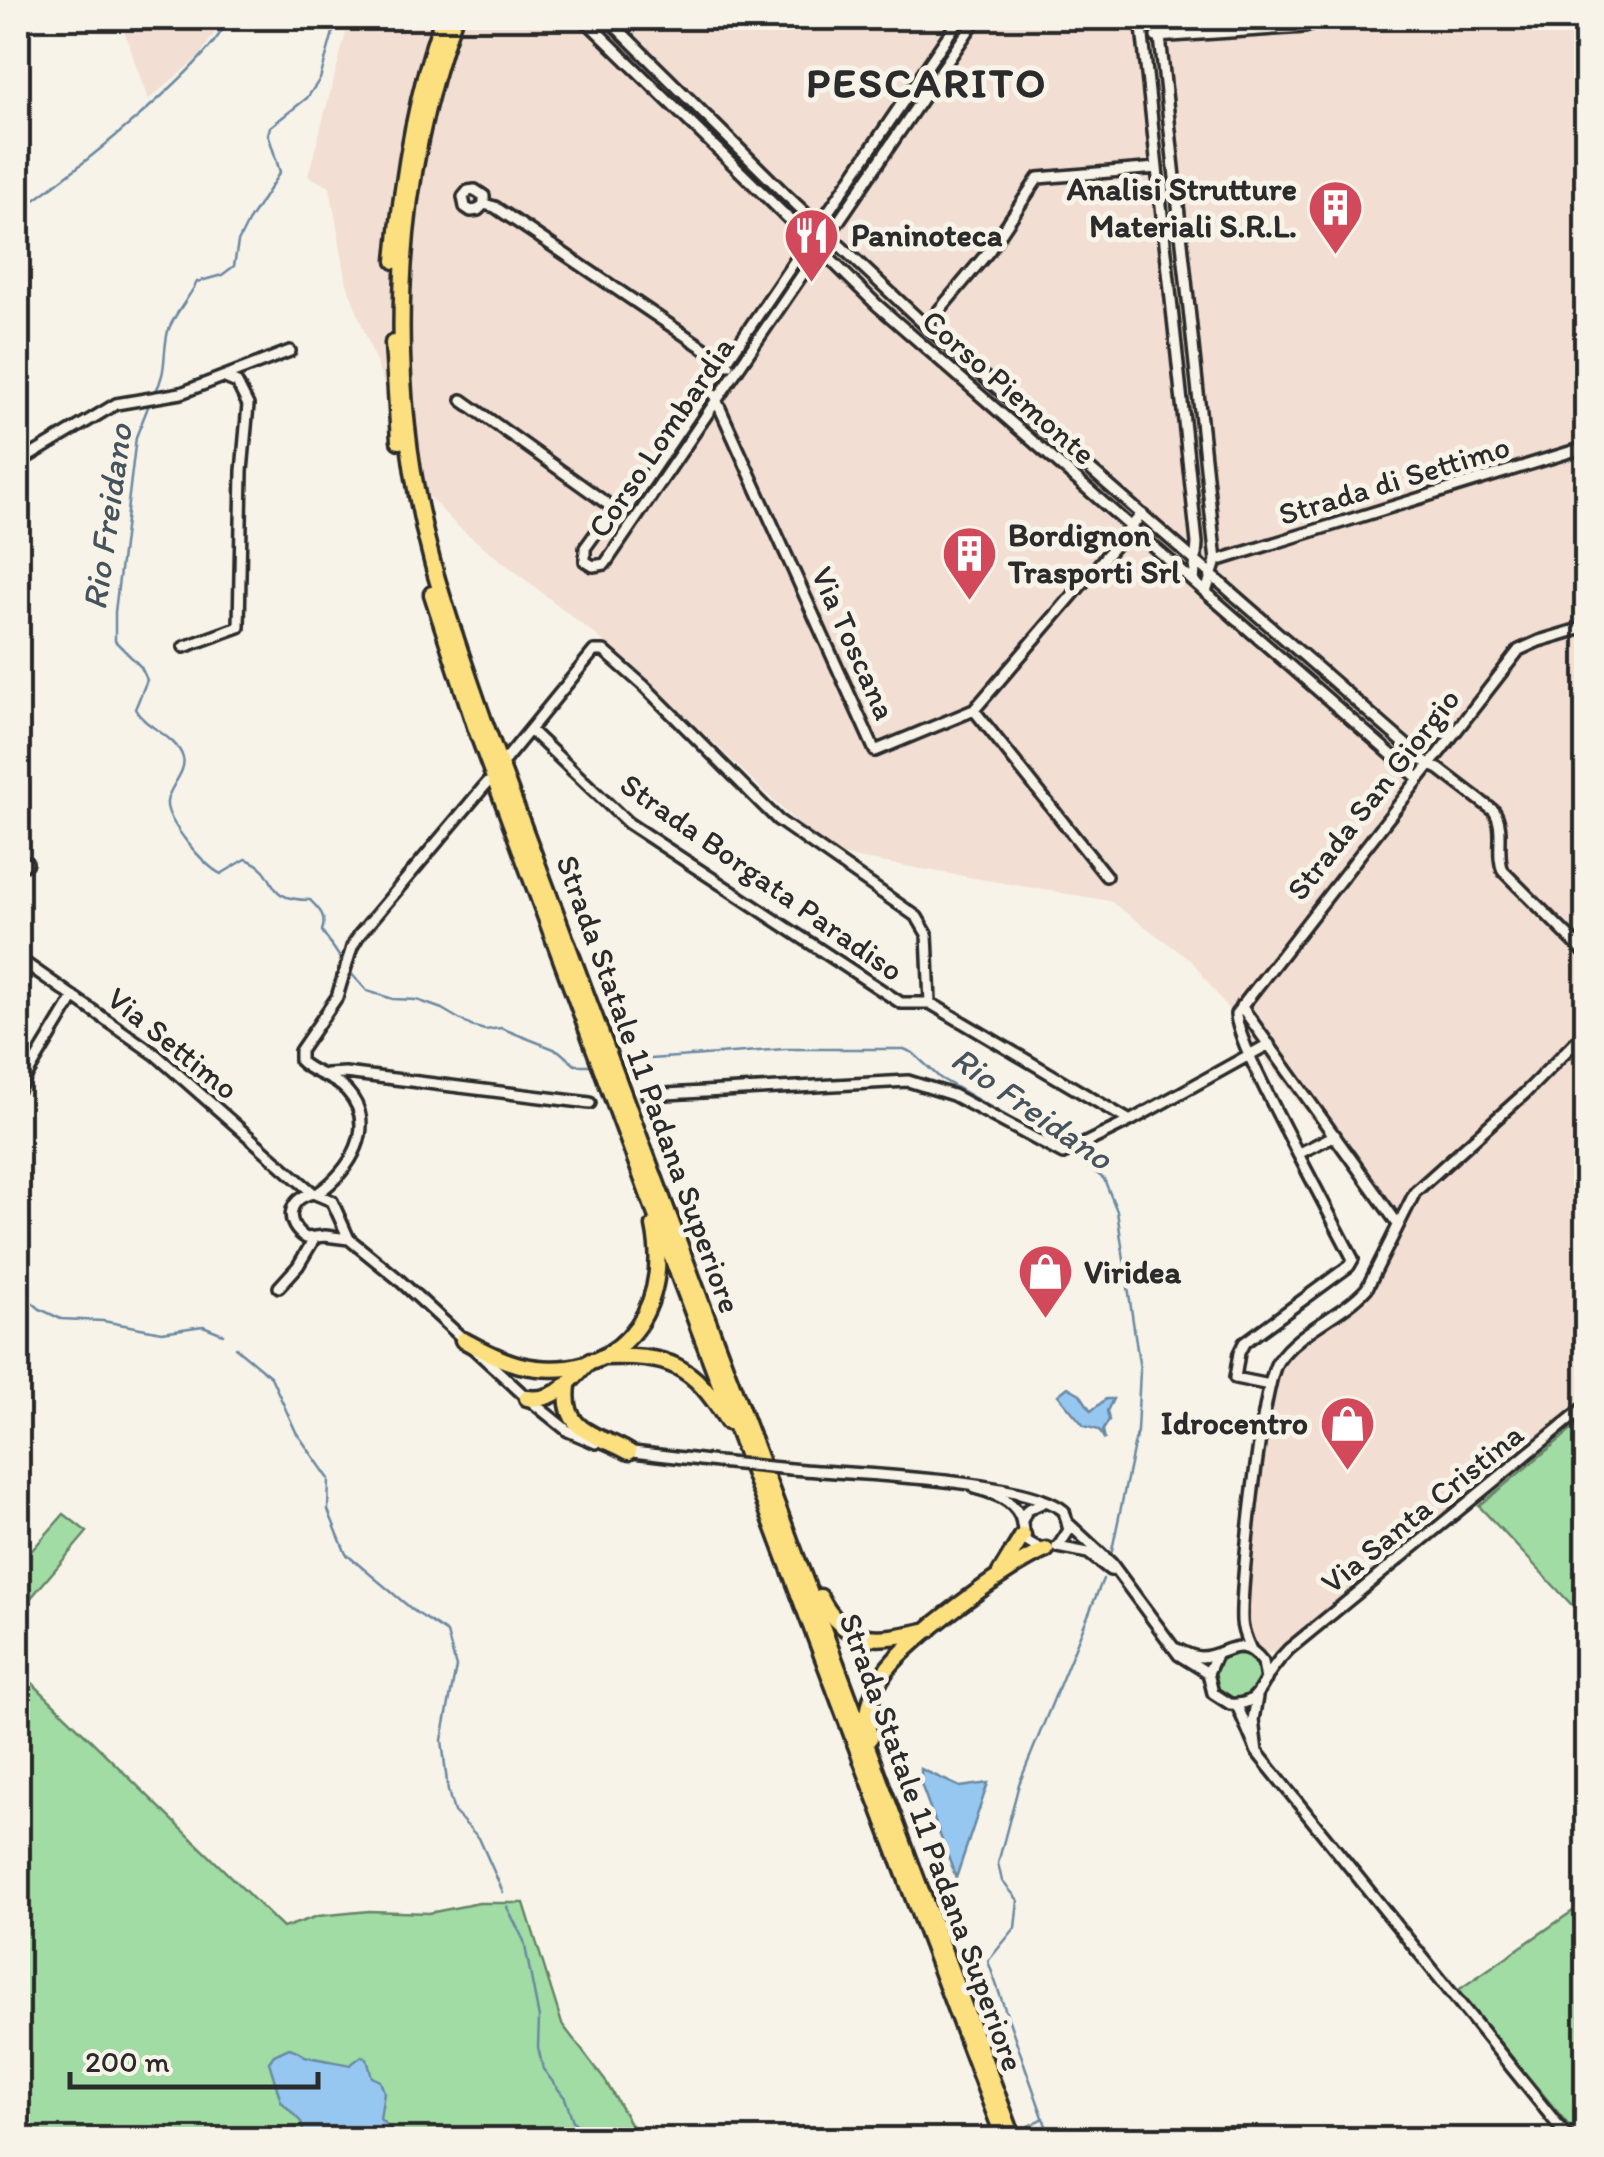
<svg xmlns="http://www.w3.org/2000/svg" width="1604" height="2157" viewBox="0 0 1604 2157" font-family="Itim,sans-serif">
  <style>
    .built { fill: #f2ded2 }
    .green { fill: #a0dca3; stroke: #668467; stroke-width: 2.5 }
    .water { fill: #95c7f1; stroke: #6b89a2; stroke-width: 2.5 }
    .lines { fill: none; stroke-linecap: round; stroke-linejoin: round }
    .stream { stroke: #6b89a2; stroke-width: 2.5 }
    .minor-casing { stroke: #2b2b2b; stroke-width: 16 }
    .highway-casing { stroke: #2b2b2b; stroke-width: 21 }
    .minor { stroke: #f7f3e8; stroke-width: 9 }
    .highway { stroke: #fce080; stroke-width: 14 }
    .minor-bridge-casing { stroke: #2b2b2b; stroke-width: 16; stroke-linecap: butt }
    .minor-bridge { stroke: #f7f3e8; stroke-width: 9 }
    .labels { text-anchor: middle; stroke-width: 10; stroke-linejoin: round; paint-order: stroke }
    .poi-label { font-size: 32px; font-weight: bold; fill: #2b2b2b; stroke: #f7f3e8; text-anchor: start }
    .street-label { font-size: 32px; fill: #2b2b2b; stroke: #f7f3e8 }
    .water-label { font-size: 35px; font-style: italic; fill: #46525c; stroke: #f7f3e8 }
    .district-label { font-size: 42px; font-weight: bold; letter-spacing: 2.5px; fill: #2b2b2b; stroke: #f7f3e8 }
  </style>
  <rect width="100%" height="100%" fill="#f7f3e8"/>
  <filter id="ink" filterUnits="userSpaceOnUse"><feTurbulence type="fractalNoise" baseFrequency=".01" numOctaves="2"/><feDisplacementMap in="SourceGraphic" scale="20" xChannelSelector="R" yChannelSelector="G"/><feConvolveMatrix kernelMatrix="1 2 1 2 8 2 1 2 1" color-interpolation-filters="sRGB"/></filter>
  <g filter="url(#ink)">
    <path class="built" d="M120 18H224L199 57 148 100Z
      M350 18H1586V1397L1275 1653 1262 1652 1253 1646 1247 1635 1246 1622 1248 1575 1274 1356 1363 1285 1390 1225 1192 961 1110 901 828 853 630 662 456 525 423 490 347 284 330 187 308 176Z"/>
    <path class="green" d="M1586 1418V1620L1479 1506Z
      M64 1514 87 1532 18 1613V1566Z
      M1215 1676a22 22 0 1 1 44 0a22 22 0 1 1-44 0Z
      M18 1669 283 1928 318 1916 369 1911 429 1913 479 1903H524L562 2024 606 2082 639 2139H18Z
      M1586 1902V2139L1581 2140 1457 1991Z"/>
    <path class="water" d="M1068 1387 1080 1394 1091 1411 1106 1399H1113L1107 1411 1109 1420 1103 1430 1105 1440 1099 1430 1084 1426 1058 1395Z
      M921 1769 960 1787 988 1783 956 1878 921 1784Z
      M289 2048C295 2049 300 2053 305 2056 310 2058 342 2063 350 2065L362 2056 367 2059 372 2077 380 2081 384 2092 380 2119 401 2139 305 2138 301 2122 281 2101 269 2062 274 2055Z"/>
    <g class="lines">
      <path class="stream" d="M18 212C63 180 213 64 228 18
        M154 395C168 370 162 356 168 331 173 316 189 298 197 282L222 275 234 266 238 242 248 222 280 172 268 134 270 127 307 98 320 79 337 18
        M150 402 136 437 115 612V641L141 667 147 680 135 709C145 728 177 736 183 758 187 772 168 788 167 802 165 819 203 866 221 874L246 859C284 873 258 900 310 900 320 910 327 916 322 931L345 965
        M349 971 367 991 393 999 417 1000 442 1009 471 1026 485 1030 501 1028 559 1051 575 1065H595
        M623 1061 785 1049H904L913 1053 940 1078 1066 1150
        M1072 1154 1104 1179 1117 1211 1140 1370 1137 1431 1111 1555
        M18 1276 27 1298 40 1309 61 1319 103 1321 162 1332 203 1326 223 1334
        M235 1347 271 1377 296 1432 329 1479 328 1510 346 1554 414 1611 447 1633 456 1667 442 1740 448 1791 454 1812 479 1838 503 1892
        M507 1907 524 1941 539 2018 538 2047 543 2069 565 2098 573 2121 592 2140
        M1028 2126 1042 2119
        M1051 2140 988 1961 1015 1928 1018 1900 1002 1881 998 1863 1019 1784 1103 1579"/>
      <defs>
        <path id="minor" d="M583 18 877 305 1417 777
          M607 18 784 193 926 326 1428 764 1439 769 1494 811C1506 829 1495 852 1503 871L1586 954
          M960 18 622 515 606 519 585 548V561L593 566 605 564 977 18
          M1141 18 1197 543 1194 582
          M1158 18 1216 561 1206 592
          M1156 37 1305 27 1330 18
          M484 204V196L475 190 468 191 463 197 465 207 471 211 478 210 484 204 495 207 729 365
          M926 326 989 251 1038 178 1157 168
          M714 395 875 751 974 710 1142 514
          M462 400 623 515
          M18 463 116 404 181 393 290 351
          M1216 561 1586 447
          M184 647 239 627 242 471 248 405 237 383 223 377
          M974 710 1106 876
          M530 730 628 823 901 1003H930L1130 1121 1269 1044
          M505 760 594 651H604L644 686 778 820 917 917 927 934 930 1003
          M18 869 27 863
          M18 958 156 1055 291 1174 313 1193 332 1201 349 1239 397 1278 527 1398 568 1431 596 1443
          M1241 1006 1397 1223
          M326 1074 345 1073 590 1103
          M18 1090 74 997
          M647 1095 908 1081 953 1095 1063 1154 1130 1121
          M1335 1135 1298 1154C1284 1125 1237 1040 1236 1014L1519 650 1539 641 1586 627
          M313 1193C287 1199 284 1224 306 1238L325 1236 349 1239
          M318 1193C350 1171 379 1126 347 1091 334 1076 312 1074 300 1061V1051L337 997 352 947 359 935 487 783
          M279 1287 298 1266 314 1239
          M1270 1385 1235 1378 1239 1353 1244 1343 1349 1266 1353 1259 1298 1154
          M625 1451 717 1462
          M791 1469C848 1474 1026 1479 1064 1511L1069 1530 1058 1547
          M975 1488C992 1493 1011 1498 1020 1516 1023 1524 1022 1532 1026 1541L1042 1550
          M1022 1521 1027 1510 1044 1502
          M1069 1524 1111 1563 1179 1655 1208 1673
          M1057 1547 1088 1553 1110 1570
          M1177 1649C1185 1653 1192 1657 1201 1657 1227 1656 1240 1632 1263 1662L1266 1680
          M1251 1650C1247 1641 1242 1631 1242 1621 1240 1586 1262 1385 1278 1361 1299 1330 1342 1316 1367 1288L1415 1192 1524 1094 1586 1031
          M1216 1655 1208 1673 1213 1693 1230 1704C1258 1706 1259 1688 1272 1669 1277 1662 1283 1655 1289 1649L1586 1406
          M1257 1697 1253 1720 1257 1752
          M1237 1705 1257 1752 1570 2140"/>
        <path id="highway" d="M454 18C392 191 385 388 433 565 448 619 467 672 485 724L1014 2140
          M395 261C402 179 415 96 443 18
          M393 343 399 441
          M432 594 476 729 647 1191 1001 2130
          M463 1340C481 1349 499 1360 520 1365 613 1386 673 1315 654 1226
          M602 1357C669 1355 692 1363 728 1422
          M568 1386C562 1434 597 1433 629 1452
          M527 1398C558 1402 570 1380 590 1361
          M1000 1573 1023 1535
          M820 1597C846 1649 882 1640 929 1630
          M870 1738C864 1714 872 1691 885 1672 906 1641 1010 1564 1046 1550"/>
      </defs>
      <use href="#minor" class="minor-casing"/>
      <use href="#highway" class="highway-casing"/>
      <use href="#minor" class="minor"/>
      <use href="#highway" class="highway"/>
      <defs>
        <path id="minor-bridge" d="M717 1462 791 1469"/>
      </defs>
      <use href="#minor-bridge" class="minor-bridge-casing"/>
      <use href="#minor-bridge" class="minor-bridge"/>
    </g>
  </g>
  <defs>
    <symbol id="building-pin" viewBox="-11 -11 22 30"><path d="M0 17L-7.5 6A9.5 9.5 0 1 1 7.5 6Z" fill="#d1495b" stroke="#f7f3e8"/><path d="M-4-6H4V6H1V3H-1V6H-4ZM-2.5-4.3h1.7v1.8h-1.7ZM.8-4.3h1.7v1.8H.8ZM-2.5-1h1.7V.8h-1.7ZM.8-1h1.7V.8H.8Z" fill="#fff"/></symbol>
    <symbol id="restaurant-pin" viewBox="-11 -11 22 30"><path d="M0 17L-7.5 6A9.5 9.5 0 1 1 7.5 6Z" fill="#d1495b" stroke="#f7f3e8"/><path d="M-5-6h1v4h1v-4h1v4h1v-4h1v5L-1.5 .5V6h-2V.5L-5-1ZM5-6V6H3V1.5H1.5Q1.5-4 5-6Z" fill="#fff"/></symbol>
    <symbol id="shop-pin" viewBox="-11 -11 22 30"><path d="M0 17L-7.5 6A9.5 9.5 0 1 1 7.5 6Z" fill="#d1495b" stroke="#f7f3e8"/><path d="M-5-2.5h2.3a2.7 3.5 0 0 1 5.4 0H5L5.5 6h-11ZM-1.5-2.5h3a1.5 2.3 0 0 0-3 0Z" fill="#fff"/></symbol>
  </defs>
  <g fill-rule="evenodd">
    <use href="#building-pin" x="1304" y="176" width="63" height="86"/>
    <use href="#restaurant-pin" x="780" y="204" width="63" height="86"/>
    <use href="#building-pin" x="938" y="522" width="63" height="86"/>
    <use href="#shop-pin" x="1014" y="1240" width="63" height="86"/>
    <use href="#shop-pin" x="1316" y="1392" width="63" height="86"/>
  </g>
  <g class="labels">
    <g class="poi-label">
      <text x="1297" y="200" text-anchor="end">Analisi Strutture<tspan x="1297" dy="37">Materiali S.R.L.</tspan></text>
      <text x="851" y="246">Paninoteca</text>
      <text x="1008" y="546">Bordignon<tspan x="1008" dy="37">Trasporti Srl</tspan></text>
      <text x="1084" y="1283">Viridea</text>
      <text x="1308" y="1434" text-anchor="end">Idrocentro</text>
    </g>
    <g class="street-label">
      <text transform="translate(1009 387) rotate(41)" y="11">Corso Piemonte</text>
      <text transform="translate(661 437) rotate(-56)" y="11">Corso Lombardia</text>
      <text transform="translate(1394 480) rotate(-17)" y="11">Strada di Settimo</text>
      <text transform="translate(854 643) rotate(66)" y="11">Via Toscana</text>
      <text transform="translate(1373 794) rotate(-52)" y="11">Strada San Giorgio</text>
      <text transform="translate(762 877) rotate(35)" y="11">Strada Borgata Paradiso</text>
      <text transform="translate(173 1043) rotate(39)" y="11">Via Settimo</text>
      <text transform="translate(649 1084) rotate(70)" y="11">Strada Statale 11 Padana Superiore</text>
      <text transform="translate(1422 1508) rotate(-39)" y="11">Via Santa Cristina</text>
      <text transform="translate(932 1842) rotate(70)" y="11">Strada Statale 11 Padana Superiore</text>
    </g>
    <g class="water-label">
      <text transform="translate(107 517) rotate(-82)" y="12">Rio Freidano</text>
      <text transform="translate(1032 1108) rotate(35)" y="12">Rio Freidano</text>
    </g>
    <g class="district-label">
      <text x="927" y="97">PESCARITO</text>
    </g>
  </g>
  <rect width="1604" height="2157" fill="none" stroke="#f7f3e8" stroke-width="60"/>
  <rect x="30" y="30" width="1544" height="2097" fill="none" stroke="#2b2b2b" stroke-width="4" filter="url(#ink)"/>
  <path d="M70 2072v15h248v-15" fill="none" stroke="#2b2b2b" stroke-width="5"/>
  <text x="85" y="2072" font-size="30" fill="#2b2b2b" stroke="#f7f3e8" stroke-width="8" paint-order="stroke">200 m</text>
</svg>
